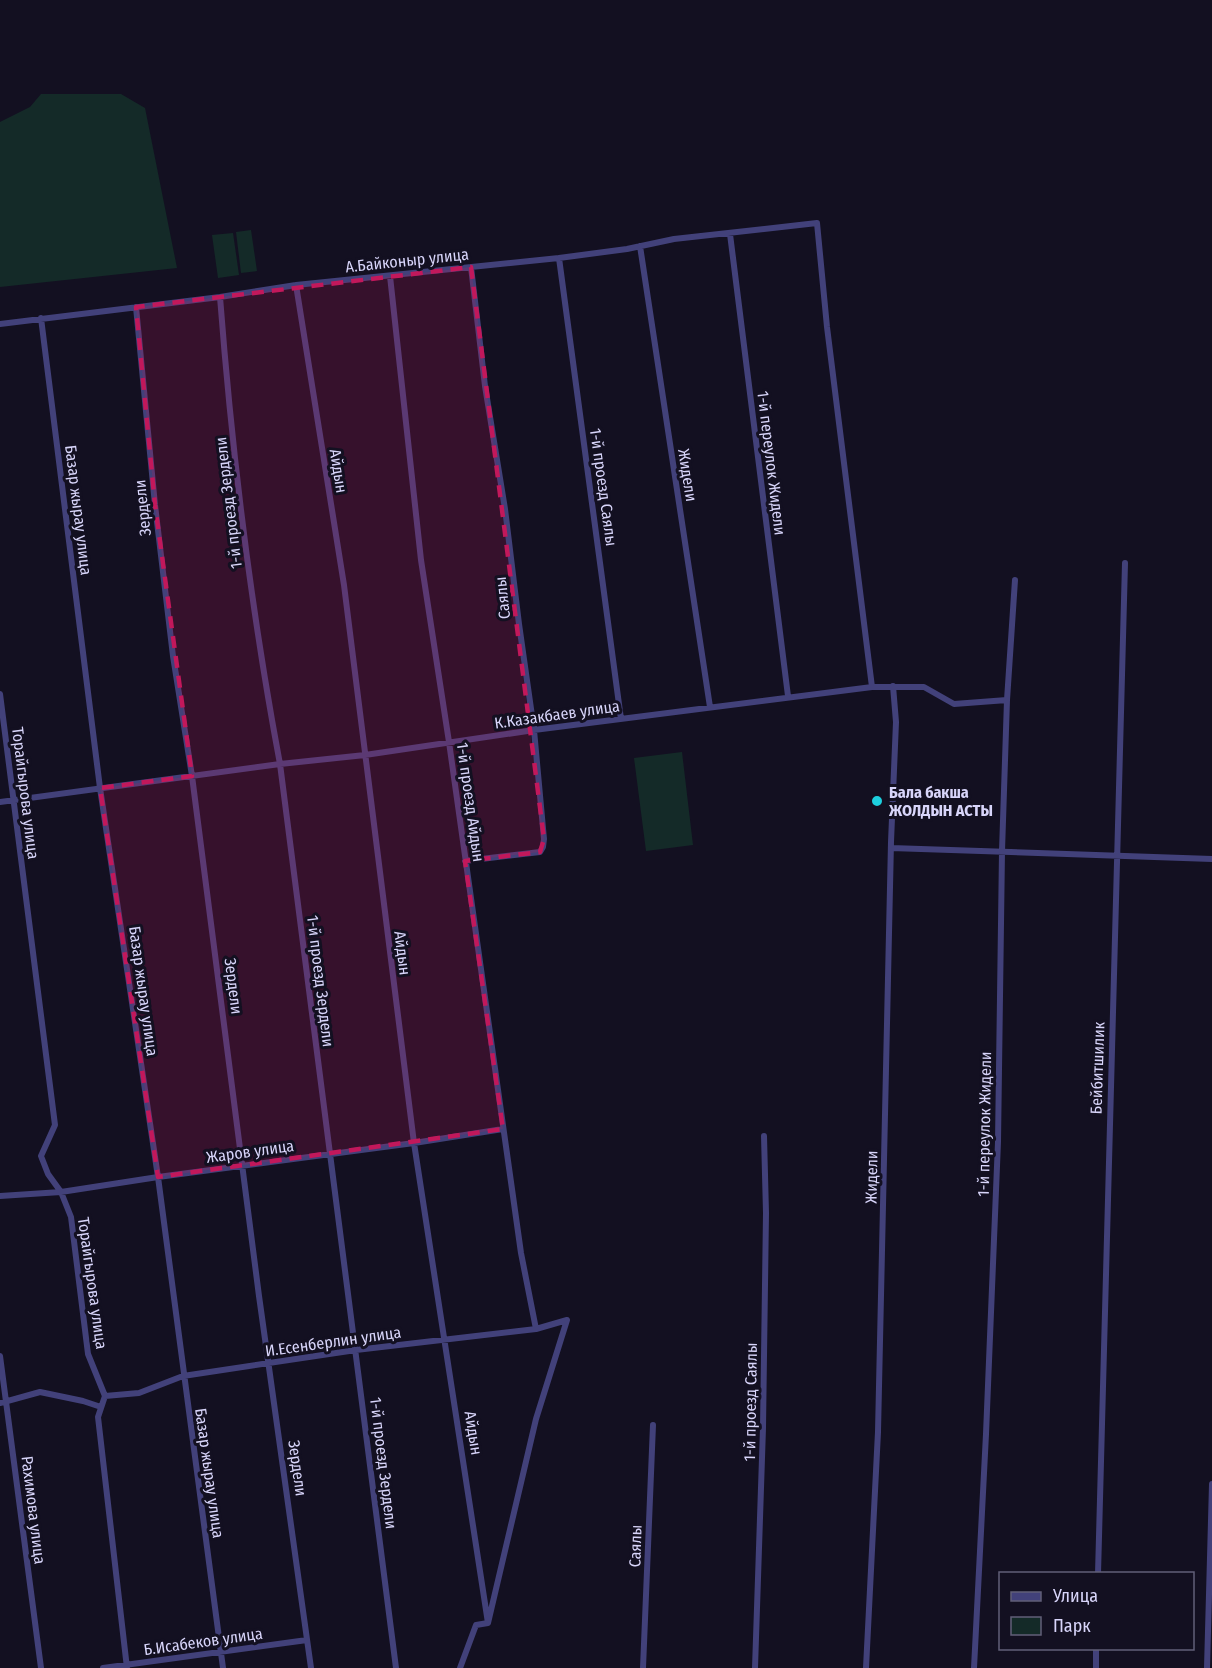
<svg xmlns="http://www.w3.org/2000/svg" width="1212" height="1668" viewBox="0 0 1212 1668" font-family="'Fira Sans Condensed',sans-serif">
  <style>
    .green { fill: #142a28 }
    .lines { fill: none; stroke-linecap: round; stroke-linejoin: round }
    .minor { stroke: #42417a; stroke-width: 6 }
    .marked { fill: #c2185b; fill-opacity: 0.2; stroke: #c2185b; stroke-width: 4.5; stroke-dasharray: 12 8; stroke-linejoin: round }
    .poi-dot { fill: #1dcfde; stroke: #131021; stroke-width: 2 }
    .labels { text-anchor: middle; stroke-width: 6; stroke-linejoin: round; paint-order: stroke }
    .street-label { font-size: 16px; fill: #d8d5fa; stroke: #131021 }
    .poi-label { font-size: 16px; font-weight: bold; fill: #d8d5fa; stroke: #131021; text-anchor: start }
  </style>
  <rect width="100%" height="100%" fill="#131021"/>
  <path class="green" d="M41 94H121L145 108 177 268 0 287V122L30 107Z
    M251 230 257 271 241 273 236 232Z
    M233 233 239 275 218 278 212 235Z
    M682 752 693 845 646 851 634 758Z"/>
  <g class="lines">
    <path class="minor" d="M730 234 788 696
      M640 246 710 707
      M559 258 621 719
      M390 276 421 560 449 742 521 1253 536 1329
      M296 285 344 585 414 1143 488 1623
      M220 297C232 453 251 610 280 764L396 1668
      M136 307 155 505 173 656 192 776 259 1296 311 1668
      M41 318 100 788 158 1177 223 1668
      M0 324 220 297 296 285 559 258 627 249 674 239 817 223 827 327 872 687
      M0 694 55 1125 41 1156 48 1174 61 1192 71 1217 88 1354 105 1396 98 1417 127 1668
      M0 802 280 764 365 755 534 730 872 687H924L954 704 1007 700
      M891 848 1212 859
      M465 861 540 852 543 847 544 839 534 730 519 624 505 509 485 386 471 267
      M0 1196 61 1192 158 1177 414 1143 503 1129
      M0 1356 41 1668
      M105 1396 139 1393 183 1376 356 1350 536 1329 567 1320
      M0 1403 40 1392 83 1401 101 1407
      M1098 1574 1125 563
      M103 1668 307 1640
      M460 1668 476 1625 488 1623 536 1419 567 1320
      M643 1668 653 1425
      M755 1668 763 1428 766 1213 764 1136
      M866 1668 878 1432 891 842 896 722 893 686
      M974 1668 986 1434 998 1142 1002 851 1007 700 1015 580
      M1096 1668V1648
      M1207 1668 1212 1484"/>
  </g>
  <path class="marked" d="M471 267 544 839 540 852 465 861 503 1129 158 1177 100 788 192 776 155 505 136 307Z"/>
  <circle class="poi-dot" cx="877" cy="801" r="6"/>
  <g class="labels">
    <g class="street-label">
      <text transform="translate(407 260) rotate(-6)" y="6">А.Байконыр улица</text>
      <text transform="translate(772 463) rotate(83)" y="6">1-й переулок Жидели</text>
      <text transform="translate(339 471) rotate(81)" y="6">Айдын</text>
      <text transform="translate(688 475) rotate(81)" y="6">Жидели</text>
      <text transform="translate(604 487) rotate(82)" y="6">1-й проезд Саялы</text>
      <text transform="translate(228 503) rotate(-97)" y="6">1-й проезд Зердели</text>
      <text transform="translate(142 508) rotate(-96)" y="6">Зердели</text>
      <text transform="translate(79 510) rotate(83)" y="6">Базар жырау улица</text>
      <text transform="translate(502 598) rotate(-96)" y="6">Саялы</text>
      <text transform="translate(557 714) rotate(-8)" y="6">К.Казакбаев улица</text>
      <text transform="translate(26 793) rotate(83)" y="6">Торайгырова улица</text>
      <text transform="translate(471 802) rotate(82)" y="6">1-й проезд Айдын</text>
      <text transform="translate(403 953) rotate(83)" y="6">Айдын</text>
      <text transform="translate(321 981) rotate(83)" y="6">1-й проезд Зердели</text>
      <text transform="translate(234 986) rotate(83)" y="6">Зердели</text>
      <text transform="translate(144 991) rotate(82)" y="6">Базар жырау улица</text>
      <text transform="translate(1097 1068) rotate(-88)" y="6">Бейбитшилик</text>
      <text transform="translate(984 1124) rotate(-89)" y="6">1-й переулок Жидели</text>
      <text transform="translate(250 1151) rotate(-8)" y="6">Жаров улица</text>
      <text transform="translate(871 1177) rotate(-89)" y="6">Жидели</text>
      <text transform="translate(93 1283) rotate(82)" y="6">Торайгырова улица</text>
      <text transform="translate(333 1341) rotate(-8)" y="6">И.Есенберлин улица</text>
      <text transform="translate(750 1402) rotate(-89)" y="6">1-й проезд Саялы</text>
      <text transform="translate(474 1433) rotate(81)" y="6">Айдын</text>
      <text transform="translate(384 1463) rotate(83)" y="6">1-й проезд Зердели</text>
      <text transform="translate(298 1468) rotate(82)" y="6">Зердели</text>
      <text transform="translate(210 1473) rotate(82)" y="6">Базар жырау улица</text>
      <text transform="translate(34 1510) rotate(83)" y="6">Рахимова улица</text>
      <text transform="translate(635 1546) rotate(-88)" y="6">Саялы</text>
      <text transform="translate(203 1641) rotate(-8)" y="6">Б.Исабеков улица</text>
    </g>
    <g class="poi-label">
      <text x="889" y="798">Бала бакша<tspan x="889" dy="18">ЖОЛДЫН АСТЫ</tspan></text>
    </g>
  </g>
  <rect x="999" y="1572" width="195" height="78" fill="#131021" stroke="#625f78" stroke-width="1.5"/>
  <rect x="1011" y="1592" width="30" height="9" fill="#42417a" stroke="#625f78" stroke-width="1.5"/>
  <text x="1053" y="1602" font-size="18" fill="#d8d5fa">Улица</text>
  <rect x="1011" y="1617" width="30" height="18" fill="#142a28" stroke="#625f78" stroke-width="1.5"/>
  <text x="1053" y="1632" font-size="18" fill="#d8d5fa">Парк</text>
</svg>
